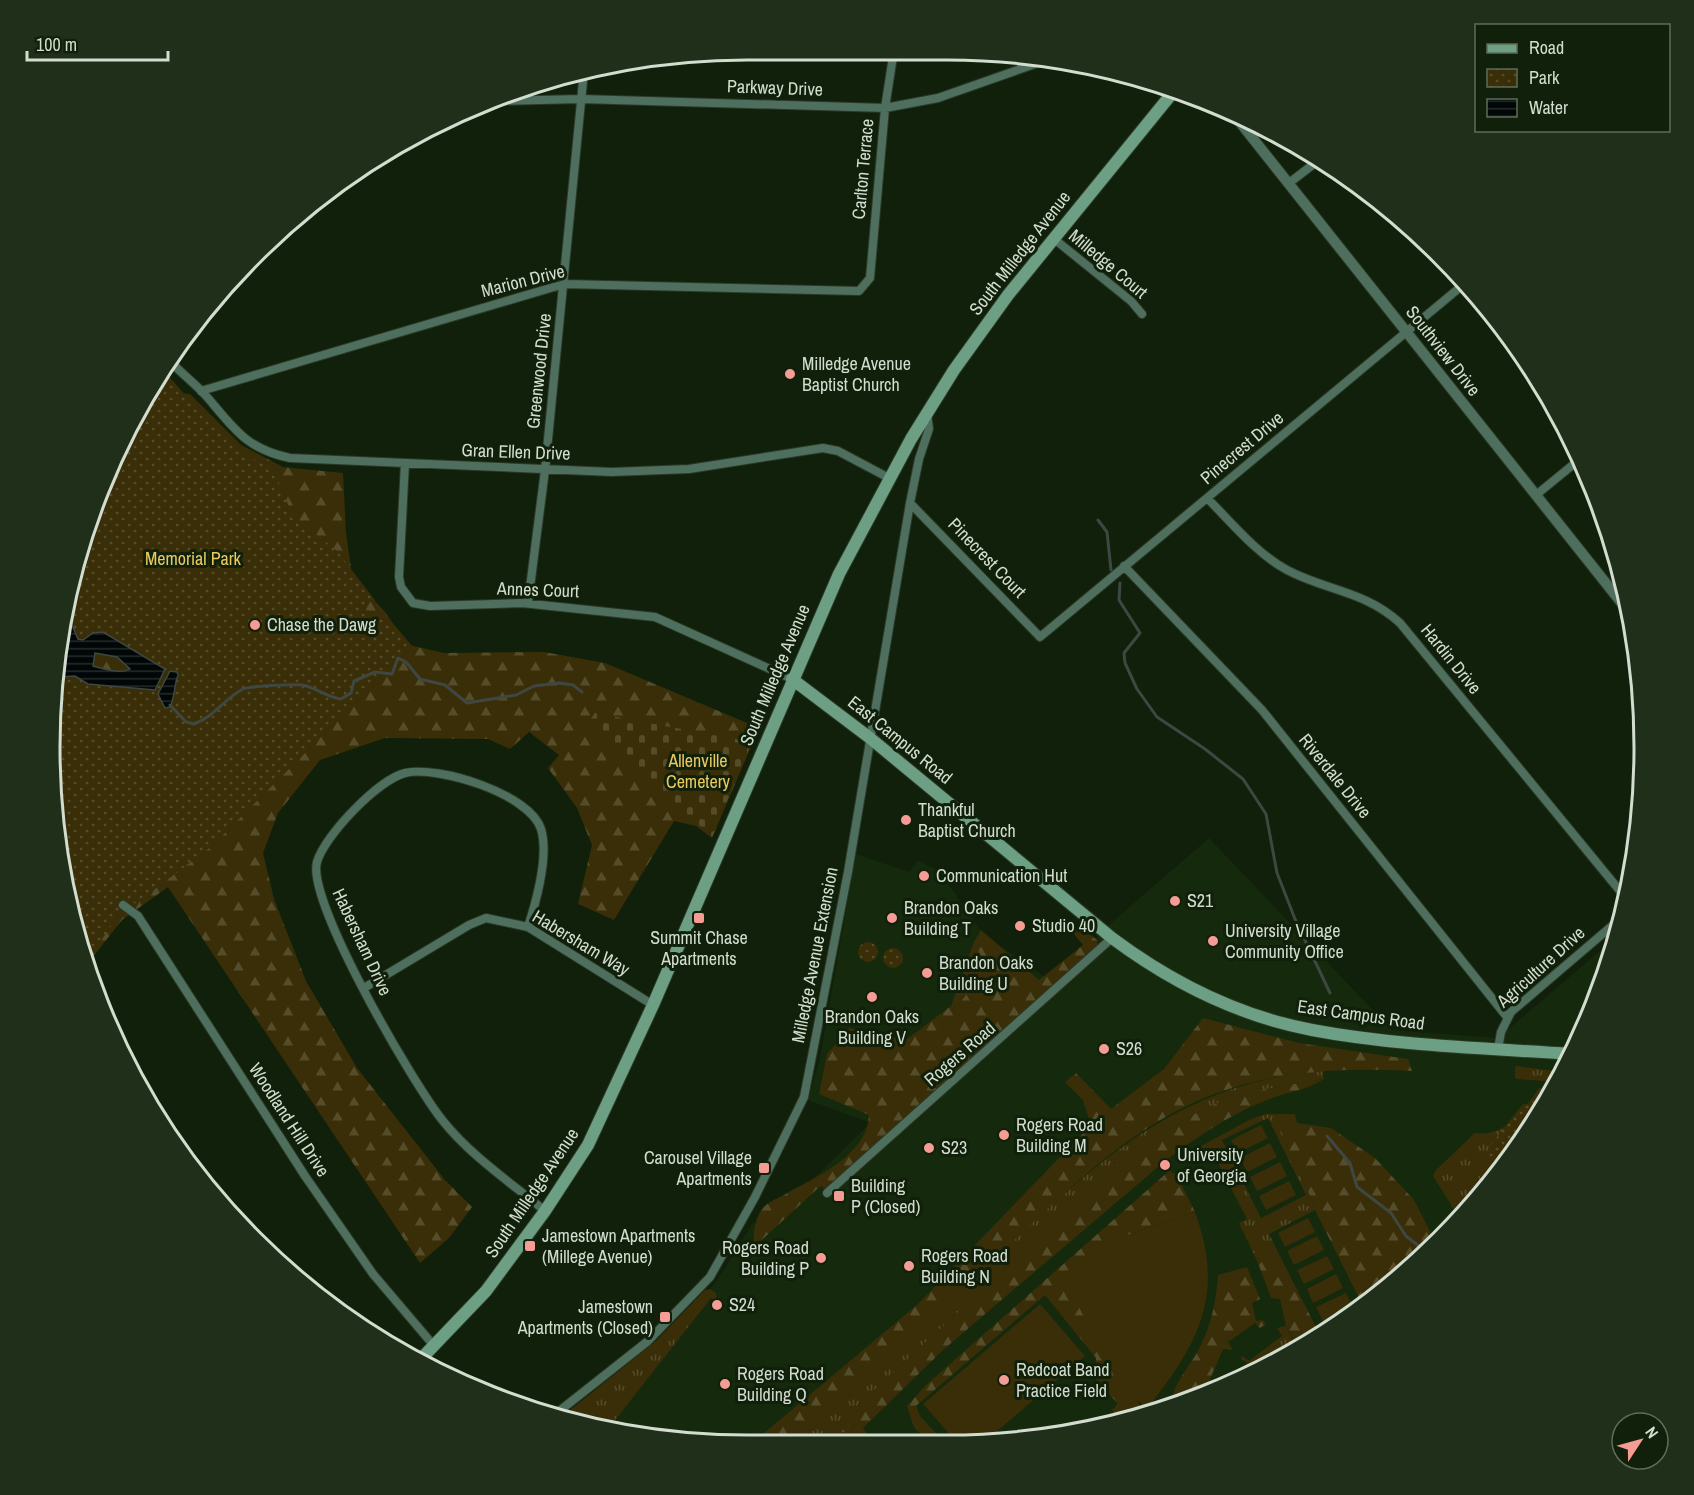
<svg xmlns="http://www.w3.org/2000/svg" width="1694" height="1495" viewBox="0 0 1694 1495" font-family="'Archivo Narrow',sans-serif">
  <style>
    .built { fill: #15290d }
    .grass { fill: url(#grass-tufts); fill-rule: evenodd }
    .forest { fill: url(#forest-firs) }
    .cemetery { fill: url(#cemetery-stones) }
    .park { fill: url(#park-dots) }
    .pitch { fill: #392e07 }
    .water { fill: url(#water-rules); stroke: #3f4742; stroke-width: 1.5; fill-rule: evenodd }
    .lines { fill: none; stroke-linecap: round; stroke-linejoin: round }
    .stream { stroke: #3f4742; stroke-width: 3 }
    .minor-casing { stroke: #2b3a26; stroke-width: 10 }
    .tertiary-casing { stroke: #2b3a26; stroke-width: 12 }
    .secondary-casing { stroke: #2b3a26; stroke-width: 14 }
    .minor { stroke: #4f6f5e; stroke-width: 8 }
    .tertiary { stroke: #4f6f5e; stroke-width: 10 }
    .secondary { stroke: #6c9f83; stroke-width: 12 }
    .poi-dot { fill: #f59c95; stroke: #10200a; stroke-width: 2 }
    .labels { text-anchor: middle; stroke-width: 6; stroke-linejoin: round; paint-order: stroke }
    .street-label { font-size: 18px; fill: #d2ddcf; stroke: #10200a }
    .poi-label { font-size: 18px; fill: #d2ddcf; stroke: #10200a; text-anchor: start }
    .park-label { font-size: 18px; fill: #eaca5f; stroke: #10200a }
    .rim { fill: none; stroke: #d2ddcf; stroke-width: 3 }
  </style>
  <defs>
    <pattern id="grass-tufts" width="24" height="20" patternUnits="userSpaceOnUse" patternTransform="scale(1.5)"><rect width="24" height="20" fill="#392e07"/><path d="M3 7l-1-3M5 7V3M7 7l1-3M15 17l-1-3M17 17v-4M19 17l1-3" fill="none" stroke="#554c2a"/></pattern>
    <pattern id="forest-firs" width="22" height="20" patternUnits="userSpaceOnUse" patternTransform="scale(1.5)"><rect width="22" height="20" fill="#392e07"/><path d="M5 1l3.5 6h-7zM16 11l3.5 6h-7z" fill="#554c2a"/></pattern>
    <pattern id="cemetery-stones" width="16" height="16" patternUnits="userSpaceOnUse" patternTransform="scale(1.5)"><rect width="16" height="16" fill="#392e07"/><path d="M2 7V4a2 2 0 0 1 4 0v3zM10 15v-3a2 2 0 0 1 4 0v3z" fill="#554c2a"/></pattern>
    <pattern id="park-dots" width="8" height="8" patternUnits="userSpaceOnUse" patternTransform="scale(1.5)"><rect width="8" height="8" fill="#392e07"/><path d="M2 2h.1M6 6h.1" fill="none" stroke="#554c2a" stroke-width="1.8" stroke-linecap="round"/></pattern>
    <pattern id="water-rules" width="6" height="5" patternUnits="userSpaceOnUse" patternTransform="scale(1.5)"><rect width="6" height="5" fill="#000706"/><path d="M0 2.5h6" fill="none" stroke="#242b29"/></pattern>
  </defs>
  <rect width="100%" height="100%" fill="#10200a"/>
  <path class="built" d="M1209 838 1392 1030 1498 1038 1615 938 1608 972 1551 1096 1472 1207 1372 1301 1256 1373 1127 1422 992 1444H702L608 1429 720 1276 753 1222 763 1228 870 1123 808 1100 820 1058 856 854 909 872 918 860 940 872 983 934 1047 978 1092 943 1111 923Z"/>
  <path class="grass" d="M974 942C976 946 979 951 980 955 983 971 965 1001 953 1009L951 1006Z
    M1515 1067 1517 1066 1562 1072 1557 1082 1518 1079 1515 1078Z
    M1323 1071 1324 1079C1285 1086 1241 1091 1204 1109 1173 1124 1144 1146 1116 1166L816 1444H797C862 1384 925 1323 989 1263 1093 1167 1174 1083 1323 1071Z
    M1539 1088 1554 1089 1472 1207 1460 1219 1433 1176 1436 1170 1475 1133C1505 1137 1523 1111 1539 1088Z
    M1266 1114H1295L1297 1123 1280 1131 1312 1200 1315 1210 1269 1234 1280 1256 1258 1263 1239 1223 1247 1219 1214 1155 1206 1158 1202 1151 1196 1149 1251 1119ZM1268 1118 1306 1195 1261 1218 1222 1140Z
    M710 1289 716 1293 717 1301 711 1298 608 1429 559 1419 656 1341 705 1290Z
    M1286 1326 1293 1340 1250 1368 1254 1374 1247 1377 1244 1374C1240 1378 1237 1383 1231 1381V1377L1238 1380 1247 1363 1241 1359 1242 1356 1249 1361 1282 1336 1277 1328Z"/>
  <path class="forest" d="M155 390 190 394 241 445 283 467 343 473 346 532 352 576 386 613 405 644 444 653 544 652 605 663 759 728 712 838 696 826 674 821 614 920 578 904 592 845 577 808 548 768 559 755 529 732 510 749 488 739 385 738 320 760 278 813 263 853 274 899 306 981 357 1068 445 1180 472 1207 449 1238 420 1263 168 887 122 920 88 963 73 928 56 721 63 612 103 480Z
    M1079 925 1097 940V945L826 1189 821 1186 815 1191 754 1247C753 1234 754 1218 764 1207 768 1202 778 1198 784 1195 815 1177 867 1156 869 1115L819 1094 827 1054 849 1028 907 1039 951 1006 953 1009C965 1001 983 970 980 955 979 951 976 946 974 942L981 930 1039 980 1083 945 1074 934Z
    M1203 1018 1299 1043 1408 1059 1412 1071C1338 1067 1264 1071 1195 1102 1122 1135 1066 1192 1009 1245 938 1311 868 1378 797 1444H751L918 1304 1091 1125 1083 1100 1065 1082 1076 1073 1111 1109 1164 1069Z
    M1324 1079C1302 1092 1290 1091 1267 1100 1228 1115 1192 1140 1159 1166L943 1350 863 1428 874 1444H816L1116 1166C1144 1146 1173 1124 1204 1109 1241 1091 1285 1086 1324 1079Z
    M1297 1123 1331 1128 1375 1158 1414 1200 1435 1241 1372 1301 1298 1347 1286 1326 1280 1299 1271 1298 1258 1263 1280 1256 1317 1329 1363 1306 1315 1210 1312 1200 1280 1131Z
    M1169 1171 1177 1175 1195 1212 1122 1237 1129 1405 1137 1400 1140 1405 1130 1421 1107 1425 1117 1416 1112 1410 1118 1404 1095 1378 1096 1358 1045 1295 916 1406 920 1416 946 1444H929L913 1425 907 1406 926 1385Z
    M1247 1267 1260 1299 1252 1303 1256 1321 1263 1320 1266 1324 1260 1328 1255 1323 1228 1342 1233 1350 1223 1349 1204 1393 1171 1405C1171 1386 1192 1364 1200 1347 1212 1323 1216 1301 1218 1275Z"/>
  <path class="cemetery" d="M595 713 752 742 712 837 588 723Z"/>
  <path class="park" d="M165 372C196 406 226 452 272 467L293 516 336 550 375 600 364 605 371 620 386 615 412 646 212 846 139 901 122 910 87 961 73 928 51 793 59 677 75 676 88 684 155 690 164 668 121 644 108 634 78 639 71 623 62 618 63 612 103 480Z
    M858 952a10 10 0 1 1 20 0a10 10 0 1 1-20 0Z
    M883 958a10 10 0 1 1 20 0a10 10 0 1 1-20 0Z
    M1523 1104 1545 1105 1490 1182 1489 1147Z
    M848 1425 863 1444H828Z"/>
  <path class="pitch" d="M1261 1125 1268 1138 1238 1153 1231 1140Z
    M1270 1143 1277 1157 1247 1172 1240 1158Z
    M1280 1162 1287 1176 1257 1191 1250 1177Z
    M1289 1181 1296 1195 1266 1210 1259 1196Z
    M1195 1212C1226 1295 1198 1344 1147 1409L1137 1400 1129 1405 1062 1274 1122 1237Z
    M1308 1218 1315 1232 1285 1247 1278 1233Z
    M1317 1236 1324 1250 1294 1265 1287 1251Z
    M1327 1256 1334 1269 1304 1284 1297 1270Z
    M1336 1274 1343 1288 1313 1303 1307 1289Z
    M1346 1293 1353 1306 1323 1321 1316 1307Z
    M1040 1304 1085 1356 982 1444H958L923 1404Z"/>
  <path class="water" d="M62 618 71 623 78 639 83 640 93 633 103 632 165 669 155 690 88 684 75 676 59 677ZM95 653 117 657 130 669C123 674 103 669 93 666Z
    M170 671 177 672 178 675C174 685 175 697 170 707L165 708 158 694Z"/>
  <g class="lines">
    <path class="stream" d="M1098 520 1107 532 1111 570
      M1120 583 1119 600 1140 633 1124 653 1125 663 1137 689 1157 717 1205 749 1243 779 1266 814 1277 873 1295 919 1330 993
      M170 705 186 722 194 724C214 717 225 698 243 689 249 686 295 684 302 685 316 687 327 698 341 699L351 693 354 681 375 672 392 674 398 658 406 662 420 679 445 685 467 703 516 695 534 686 559 683 573 685 582 692
      M1327 1136 1350 1163 1357 1187 1391 1213 1406 1236 1425 1251"/>
    <defs>
      <path id="minor" d="M493 101 581 99 885 108 938 98 1049 59
        M1289 183 1319 160
        M1053 238 1131 301 1142 314
        M171 362C183 375 197 385 208 398 235 430 247 449 290 458L612 472 689 469 823 448 838 451 889 478
        M201 391 564 284 859 291 870 278 885 108 894 50
        M405 463 399 577 401 587 413 603 430 606 522 603 655 617 792 679
        M1536 495 1580 459
        M1207 498C1231 522 1257 554 1287 570 1327 591 1365 591 1400 623L1625 897
        M910 503 1040 637 1464 284
        M1124 566 1262 710 1507 1017
        M528 603 545 470 584 71
        M123 905 138 916 305 1176 373 1274 435 1347
        M528 927C536 902 549 855 541 829 530 794 438 765 405 773 378 780 325 835 317 862 306 901 414 1085 443 1121 471 1156 510 1182 545 1211
        M364 988 469 925 486 918 528 927 653 1005
        M1498 1049 1501 1032 1511 1012 1620 919
        M827 1193 1112 938
        M553 1416 648 1341 710 1277 755 1197 804 1097 848 872 910 503 919 459 929 429 927 413"/>
      <path id="tertiary" d="M1231 111 1628 611"/>
      <path id="secondary" d="M792 679 870 738 1112 938C1171 982 1239 1016 1312 1030 1397 1046 1485 1048 1570 1054
        M419 1361 486 1291 545 1211 588 1145 653 1005 839 574 911 439 954 370 1008 295 1174 91"/>
    </defs>
    <use href="#minor" class="minor-casing"/>
    <use href="#tertiary" class="tertiary-casing"/>
    <use href="#secondary" class="secondary-casing"/>
    <use href="#minor" class="minor"/>
    <use href="#tertiary" class="tertiary"/>
    <use href="#secondary" class="secondary"/>
  </g>
  <g class="poi-dot">
    <circle cx="790" cy="374" r="6"/>
    <circle cx="255" cy="625" r="6"/>
    <circle cx="906" cy="820" r="6"/>
    <circle cx="924" cy="876" r="6"/>
    <circle cx="1175" cy="901" r="6"/>
    <rect x="693" y="912" width="12" height="12" rx="3"/>
    <circle cx="892" cy="918" r="6"/>
    <circle cx="1020" cy="926" r="6"/>
    <circle cx="1213" cy="941" r="6"/>
    <circle cx="927" cy="973" r="6"/>
    <circle cx="872" cy="997" r="6"/>
    <circle cx="1104" cy="1049" r="6"/>
    <circle cx="1004" cy="1135" r="6"/>
    <circle cx="929" cy="1148" r="6"/>
    <circle cx="1165" cy="1165" r="6"/>
    <rect x="758" y="1162" width="12" height="12" rx="3"/>
    <rect x="833" y="1190" width="12" height="12" rx="3"/>
    <rect x="524" y="1240" width="12" height="12" rx="3"/>
    <circle cx="821" cy="1258" r="6"/>
    <circle cx="909" cy="1266" r="6"/>
    <circle cx="717" cy="1305" r="6"/>
    <rect x="659" y="1311" width="12" height="12" rx="3"/>
    <circle cx="1004" cy="1380" r="6"/>
    <circle cx="725" cy="1384" r="6"/>
  </g>
  <g class="labels">
    <g class="street-label">
      <text transform="translate(775 88) rotate(2)" y="6">Parkway Drive</text>
      <text transform="translate(863 169) rotate(-85)" y="6">Carlton Terrace</text>
      <text transform="translate(1020 253) rotate(-52)" y="6">South Milledge Avenue</text>
      <text transform="translate(1108 264) rotate(40)" y="6">Milledge Court</text>
      <text transform="translate(523 281) rotate(-14)" y="6">Marion Drive</text>
      <text transform="translate(1443 351) rotate(52)" y="6">Southview Drive</text>
      <text transform="translate(539 371) rotate(-84)" y="6">Greenwood Drive</text>
      <text transform="translate(1242 448) rotate(-40)" y="6">Pinecrest Drive</text>
      <text transform="translate(516 452) rotate(2)" y="6">Gran Ellen Drive</text>
      <text transform="translate(987 558) rotate(46)" y="6">Pinecrest Court</text>
      <text transform="translate(538 590) rotate(2)" y="6">Annes Court</text>
      <text transform="translate(1451 659) rotate(51)" y="6">Hardin Drive</text>
      <text transform="translate(775 675) rotate(-67)" y="6">South Milledge Avenue</text>
      <text transform="translate(900 740) rotate(39)" y="6">East Campus Road</text>
      <text transform="translate(1335 776) rotate(51)" y="6">Riverdale Drive</text>
      <text transform="translate(362 942) rotate(65)" y="6">Habersham Drive</text>
      <text transform="translate(581 943) rotate(31)" y="6">Habersham Way</text>
      <text transform="translate(815 955) rotate(-79)" y="6">Milledge Avenue Extension</text>
      <text transform="translate(1541 967) rotate(-42)" y="6">Agriculture Drive</text>
      <text transform="translate(1361 1015) rotate(8)" y="6">East Campus Road</text>
      <text transform="translate(960 1054) rotate(-41)" y="6">Rogers Road</text>
      <text transform="translate(289 1120) rotate(57)" y="6">Woodland Hill Drive</text>
      <text transform="translate(532 1193) rotate(-56)" y="6">South Milledge Avenue</text>
    </g>
    <g class="poi-label">
      <text x="802" y="370">Milledge Avenue<tspan x="802" dy="21">Baptist Church</tspan></text>
      <text x="267" y="631">Chase the Dawg</text>
      <text x="918" y="816">Thankful<tspan x="918" dy="21">Baptist Church</tspan></text>
      <text x="936" y="882">Communication Hut</text>
      <text x="1187" y="907">S21</text>
      <text x="904" y="914">Brandon Oaks<tspan x="904" dy="21">Building T</tspan></text>
      <text x="1032" y="932">Studio 40</text>
      <text x="1225" y="937">University Village<tspan x="1225" dy="21">Community Office</tspan></text>
      <text x="699" y="944" text-anchor="middle">Summit Chase<tspan x="699" dy="21">Apartments</tspan></text>
      <text x="939" y="969">Brandon Oaks<tspan x="939" dy="21">Building U</tspan></text>
      <text x="872" y="1023" text-anchor="middle">Brandon Oaks<tspan x="872" dy="21">Building V</tspan></text>
      <text x="1116" y="1055">S26</text>
      <text x="1016" y="1131">Rogers Road<tspan x="1016" dy="21">Building M</tspan></text>
      <text x="941" y="1154">S23</text>
      <text x="1177" y="1161">University<tspan x="1177" dy="21">of Georgia</tspan></text>
      <text x="752" y="1164" text-anchor="end">Carousel Village<tspan x="752" dy="21">Apartments</tspan></text>
      <text x="851" y="1192">Building<tspan x="851" dy="21">P (Closed)</tspan></text>
      <text x="542" y="1242">Jamestown Apartments<tspan x="542" dy="21">(Millege Avenue)</tspan></text>
      <text x="809" y="1254" text-anchor="end">Rogers Road<tspan x="809" dy="21">Building P</tspan></text>
      <text x="921" y="1262">Rogers Road<tspan x="921" dy="21">Building N</tspan></text>
      <text x="729" y="1311">S24</text>
      <text x="653" y="1313" text-anchor="end">Jamestown<tspan x="653" dy="21">Apartments (Closed)</tspan></text>
      <text x="1016" y="1376">Redcoat Band<tspan x="1016" dy="21">Practice Field</tspan></text>
      <text x="737" y="1380">Rogers Road<tspan x="737" dy="21">Building Q</tspan></text>
    </g>
    <g class="park-label">
      <text x="193" y="565">Memorial Park</text>
      <text x="698" y="767">Allenville<tspan x="698" dy="21">Cemetery</tspan></text>
    </g>
  </g>
  <path d="M0 0H1694V1495H0ZM747 60H947A687 687 0 0 1 1634 747V748A687 687 0 0 1 947 1435H747A687 687 0 0 1 60 748V747A687 687 0 0 1 747 60Z" fill="#202f1a" fill-rule="evenodd"/>
  <path class="rim" d="M747 60H947A687 687 0 0 1 1634 747V748A687 687 0 0 1 947 1435H747A687 687 0 0 1 60 748V747A687 687 0 0 1 747 60Z"/>
  <rect x="1475" y="24" width="195" height="108" fill="#10200a" stroke="#5e6c59" stroke-width="1.5"/>
  <rect x="1487" y="44" width="30" height="9" fill="#6c9f83" stroke="#5e6c59" stroke-width="1.5"/>
  <text x="1529" y="54" font-size="18" fill="#d2ddcf">Road</text>
  <rect x="1487" y="69" width="30" height="18" fill="url(#park-dots)" stroke="#5e6c59" stroke-width="1.5"/>
  <text x="1529" y="84" font-size="18" fill="#d2ddcf">Park</text>
  <rect x="1487" y="99" width="30" height="18" fill="url(#water-rules)" stroke="#5e6c59" stroke-width="1.5"/>
  <text x="1529" y="114" font-size="18" fill="#d2ddcf">Water</text>
  <g transform="translate(1640 1441) rotate(54)"><circle r="28" fill="#10200a" stroke="#5e6c59" stroke-width="1.5"/>
  <path d="M0-4.5L10 22L0 15L-10 22Z" fill="#f59c95"/>
  <text y="-9" font-size="16" font-weight="bold" text-anchor="middle" fill="#d2ddcf">N</text>
  </g>
  <path d="M27 51v9h141v-9" fill="none" stroke="#d2ddcf" stroke-width="3"/>
  <text x="36" y="51" font-size="18" fill="#d2ddcf" stroke="#10200a" stroke-width="4.5" paint-order="stroke">100 m</text>
</svg>
